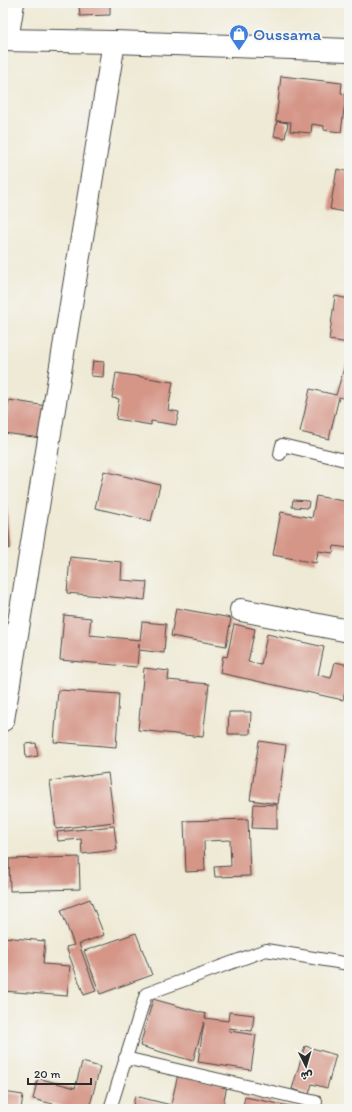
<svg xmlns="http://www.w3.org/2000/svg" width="352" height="1112" viewBox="0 0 352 1112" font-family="Itim,'Playpen Sans Arabic',sans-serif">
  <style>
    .building { fill: #d59688 }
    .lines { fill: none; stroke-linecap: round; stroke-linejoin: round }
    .service-casing { stroke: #484844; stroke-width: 14 }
    .minor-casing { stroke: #484844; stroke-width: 24 }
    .secondary-casing { stroke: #484844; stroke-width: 24 }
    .service { stroke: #fff; stroke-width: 12 }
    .minor { stroke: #fff; stroke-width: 22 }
    .secondary { stroke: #fff; stroke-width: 22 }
    .labels { text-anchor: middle; stroke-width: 4; stroke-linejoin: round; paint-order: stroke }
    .shop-label { font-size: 17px; fill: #366cbe; stroke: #f6f6f2; text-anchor: start }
  </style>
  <rect width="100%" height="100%" fill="#f6f6f2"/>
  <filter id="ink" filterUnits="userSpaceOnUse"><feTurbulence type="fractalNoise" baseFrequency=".025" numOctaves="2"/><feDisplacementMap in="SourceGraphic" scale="8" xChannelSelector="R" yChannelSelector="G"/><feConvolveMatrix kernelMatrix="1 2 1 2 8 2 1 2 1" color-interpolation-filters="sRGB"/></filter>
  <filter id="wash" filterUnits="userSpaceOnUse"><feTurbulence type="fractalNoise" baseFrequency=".012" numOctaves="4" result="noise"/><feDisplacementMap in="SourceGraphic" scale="16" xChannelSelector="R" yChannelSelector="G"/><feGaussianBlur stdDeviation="0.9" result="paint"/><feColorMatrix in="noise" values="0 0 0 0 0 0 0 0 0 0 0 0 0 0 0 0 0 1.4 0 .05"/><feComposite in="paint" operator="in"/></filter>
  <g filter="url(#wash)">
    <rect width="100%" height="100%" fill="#efead5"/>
    <g id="blocks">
      <path class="building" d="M110 4V15L80 16 79 6Z
        M281 76 342 83 341 93 346 94 341 132 324 130V126L312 124 311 133 290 131 291 122 276 121Z
        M277 121 288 123 285 138 274 136Z
        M337 169 349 172V213L330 209Z
        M335 296 349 299V343L329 340Z
        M348 355H349V400L339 397 329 439 300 432 310 389 336 395Z
        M93 361 104 362 103 377 91 376Z
        M116 373 173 382 168 410 179 412 176 425 151 421V425L116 419 119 399 112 398Z
        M9 400 46 406 41 438 4 433Z
        M104 471 160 485 151 521 95 508Z
        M316 496 349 502V548L334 546 333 553 318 551 316 563 273 555 281 512 312 518Z
        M293 500 309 501 308 508 292 507Z
        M3 504H7L10 548 3 549Z
        M70 557 122 562 121 580 147 582 145 600 67 593Z
        M176 608 231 618 226 646 171 636Z
        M64 615 91 618 89 635 140 640 142 622 166 624 164 653 139 650V644L137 667 60 660Z
        M234 624 255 629 248 662 261 665 267 634 324 647 318 675 331 678 335 662 349 665V673L343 700 220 673 223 656 227 657Z
        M144 668 169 671 168 680 209 684 203 737 138 730Z
        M58 690 119 694 116 747 54 742Z
        M229 712H251L250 734H228Z
        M259 741 286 745 278 804 250 800Z
        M36 743 38 756 26 758 25 744Z
        M108 773 114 822 56 829 50 781Z
        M254 804 277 805V829L252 828Z
        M248 819 250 876 215 877 214 867 231 866 230 840 204 841 205 871 186 872 184 821Z
        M114 826 117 850 82 854 81 839 58 841 57 832Z
        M79 857 80 889 10 891 9 859Z
        M90 899 104 935 79 944 96 991 84 995 66 947 74 945 61 910Z
        M136 933 152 975 100 994 84 951Z
        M3 937 45 941 43 964 70 966 67 996 3 991Z
        M153 999 206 1014 205 1018 228 1021 229 1012 254 1015 252 1031 229 1028V1031L256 1035 251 1070 198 1062 204 1022 193 1061 140 1046Z
        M305 1046 336 1055 327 1088 312 1084 309 1094 292 1089Z
        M82 1062 100 1067 89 1109H73L33 1099 38 1078 75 1088Z
        M178 1074 227 1086 222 1109H132L135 1096 171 1105Z
        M3 1092 23 1095 21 1109H3Z
        M245 1097 298 1108V1109H242Z"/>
    </g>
  </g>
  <g filter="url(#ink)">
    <use href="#blocks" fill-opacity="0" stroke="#484844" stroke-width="1"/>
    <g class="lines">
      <defs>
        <path id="service" d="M280 454 282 445 349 461
          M125 1058 316 1102
          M110 1109 146 994 266 950 349 964"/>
        <path id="minor" d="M7 40 13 3
          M241 610 349 631
          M3 720 114 42"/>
        <path id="secondary" d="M3 40 114 42 349 50"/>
      </defs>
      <use href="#service" class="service-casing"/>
      <use href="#minor" class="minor-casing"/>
      <use href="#secondary" class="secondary-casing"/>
      <use href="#service" class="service"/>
      <use href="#minor" class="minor"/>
      <use href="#secondary" class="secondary"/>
    </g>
  </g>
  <defs>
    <symbol id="shop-pin" viewBox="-11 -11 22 30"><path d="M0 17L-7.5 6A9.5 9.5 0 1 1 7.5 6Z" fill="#3f7fe0" stroke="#f6f6f2"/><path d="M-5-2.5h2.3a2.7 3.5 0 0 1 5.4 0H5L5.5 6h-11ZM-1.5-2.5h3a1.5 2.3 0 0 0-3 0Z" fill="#fff"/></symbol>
  </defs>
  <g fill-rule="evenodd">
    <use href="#shop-pin" x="228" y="23" width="22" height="30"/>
  </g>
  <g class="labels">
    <g class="shop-label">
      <text x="253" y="40">Oussama</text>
    </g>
  </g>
  <rect width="352" height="1112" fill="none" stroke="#f6f6f2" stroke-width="16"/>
  <g transform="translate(306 1066) rotate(175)" stroke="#f6f6f2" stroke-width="3" paint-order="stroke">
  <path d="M0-3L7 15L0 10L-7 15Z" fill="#2b2b2b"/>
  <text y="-6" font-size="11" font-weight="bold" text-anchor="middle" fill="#2b2b2b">ش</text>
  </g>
  <path d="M28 1078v6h63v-6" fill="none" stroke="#2b2b2b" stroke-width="2"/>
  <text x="34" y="1078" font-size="12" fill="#2b2b2b" stroke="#f6f6f2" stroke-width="3" paint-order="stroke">20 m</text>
</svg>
